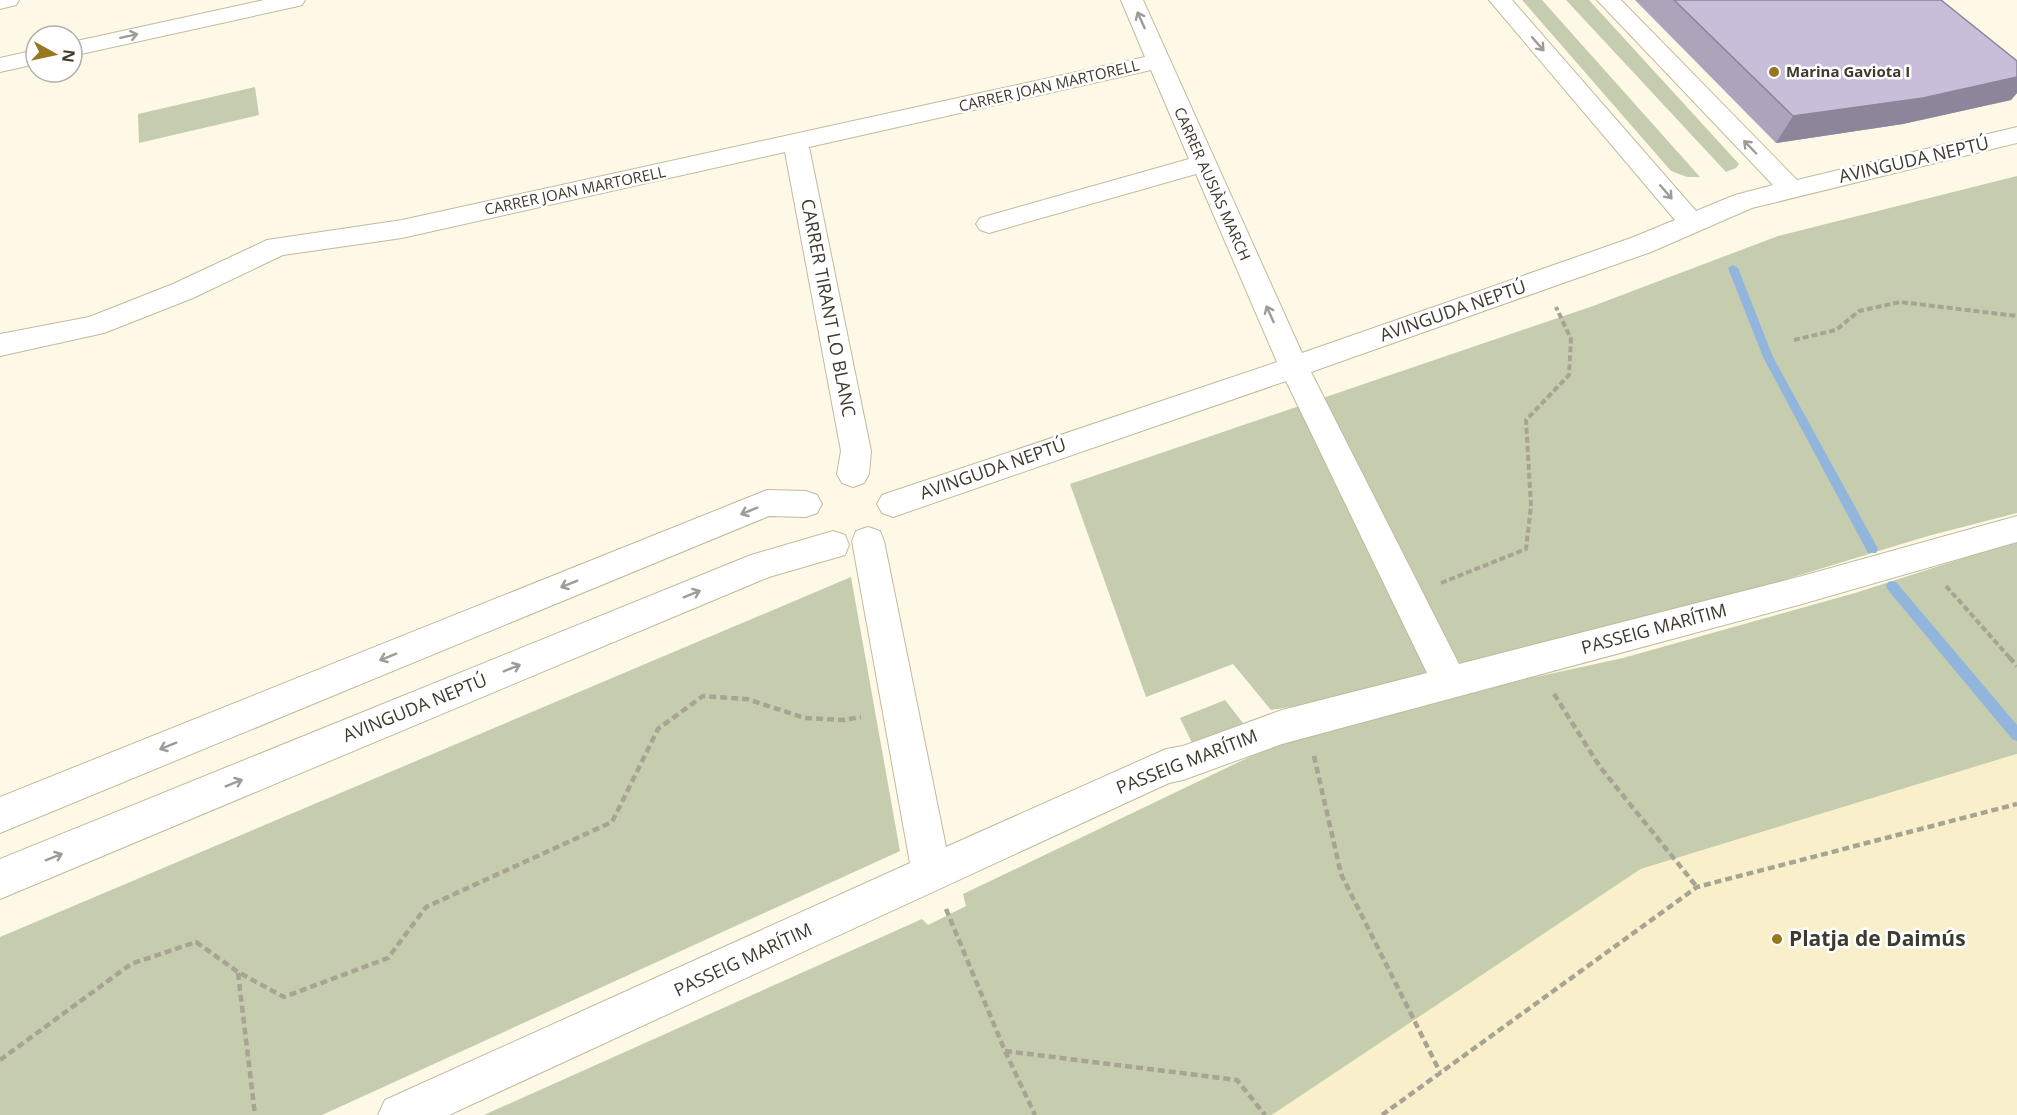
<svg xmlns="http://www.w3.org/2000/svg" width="2017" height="1115" viewBox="0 0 2017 1115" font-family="'Open Sans',sans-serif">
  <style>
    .green { fill: #c5cdae }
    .sand { fill: #f9efca }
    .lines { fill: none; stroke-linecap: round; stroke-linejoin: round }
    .stream { fill: #91b5dc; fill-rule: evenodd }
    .minor-casing { stroke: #c2ba9d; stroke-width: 2 }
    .path-far1 { stroke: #a8a494; stroke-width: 4; stroke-dasharray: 6 3; stroke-linecap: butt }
    .path { stroke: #a8a494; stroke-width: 4.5; stroke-dasharray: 7 4; stroke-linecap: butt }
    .minor { fill: #fff; fill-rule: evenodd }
    .wall { fill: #ada3bb }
    .shaded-wall { fill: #8d8599 }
    .building { fill: #c9beda; stroke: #8d8599; stroke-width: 1.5 }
    .oneway { stroke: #9e9c96 }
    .poi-dot { fill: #977720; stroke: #fff; stroke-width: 2 }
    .labels { text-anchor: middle; stroke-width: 5; stroke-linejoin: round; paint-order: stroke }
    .far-poi-label { font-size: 15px; font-weight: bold; fill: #3d3a2e; stroke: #fff; text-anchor: start }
    .far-street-label { font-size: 15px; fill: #3d3a2e; stroke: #fff }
    .street-label { font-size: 18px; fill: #3d3a2e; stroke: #fff }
    .near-poi-label { font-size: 21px; font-weight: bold; fill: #3d3a2e; stroke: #fff; text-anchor: start }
  </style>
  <rect width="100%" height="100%" fill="#fef9e7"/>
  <path class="green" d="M1522 0H1542L1700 177H1687L1671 171Z
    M1566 0H1589L1739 164 1736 168 1726 172Z
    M255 87 259 115 139 143 138 114Z
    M2017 176V513L1928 536 1450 682 1271 710 1233 664 1146 697 1070 484 1593 306 1778 236Z
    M2017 541V754L1641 869 1272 1115H484L922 919 928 925 966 906 963 894 1289 738 1481 689 1623 658 1855 593Z
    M851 577 900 851 322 1115H0V937Z
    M1225 700 1243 723 1194 747 1180 718Z"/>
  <path class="sand" d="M2017 754V1115H1272L1641 869Z"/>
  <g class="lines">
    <path class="stream" d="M1733 265 1738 268 1773 357 1876 545 1878 549 1876 553H1868L1763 357 1728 268Z
      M1892 581 1896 582 2017 725V741L2012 739 1888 590 1886 586 1888 582Z"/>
    <defs>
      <path id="minor" d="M0 0H19L16 5 0 9Z
        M264 0H305L302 5 294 7 72 56V42Z
        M1121 0H1143L1302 353 1631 238 1675 220 1489 0H1512L1696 211 1735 195 1773 185 1597 0H1621L1797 180 2017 127V143L1752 208 1651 252 1311 372 1459 664 1802 576 2017 516V542L1802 604 1282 744 1183 780 1169 783 449 1115H378L385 1100 910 863 852 541 856 531 868 527 880 531 884 541 946 847 1166 749 1183 746 1282 710 1427 673 1286 381 893 517 882 513 877 504 882 495 1277 362 1196 174 989 233 980 230 976 224 980 218 1189 159 1151 70 809 147 871 451 869 474 864 483 853 487 842 483 837 474 841 451 785 152 402 238 283 255 193 298 104 333 0 356V334L89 317 173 284 267 240 402 220 1145 57Z
        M36 50V64L0 72V58Z
        M767 490 806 491 817 495 822 504 817 513 806 517 769 516 0 833V797Z
        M833 531 845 535 849 545 845 555 769 577 0 899V859L751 555Z"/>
    </defs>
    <use href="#minor" class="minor-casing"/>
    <path class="path-far1" d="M1794 340 1836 330 1859 311 1900 302 2017 316
      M1441 583 1526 549 1531 506 1526 420 1569 375 1571 339 1556 307
      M1946 586 2010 658"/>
    <path class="path" d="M2009 657 2017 666
      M1554 694 1600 767 1697 887
      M1314 756 1341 874 1440 1072
      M946 909 1005 1051 1035 1115
      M238 973 255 1115
      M1005 1051 1237 1080 1265 1115
      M0 1060 131 964 196 942 238 972 284 997 388 958 426 907 612 822 658 729 703 696 747 699 805 718 843 720 861 717
      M1382 1115 1697 887 2017 804"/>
    <use href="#minor" class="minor"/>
  </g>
  <path class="wall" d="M1635 0H1941L2017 61V93L2011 100 1903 124 1776 143Z"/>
  <path class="shaded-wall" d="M2017 77V93L2011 100 1903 124 1776 143 1793 116Z"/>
  <path class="building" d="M1674 0H1941L2017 61V77L1923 98 1793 116Z"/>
  <defs><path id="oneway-shaft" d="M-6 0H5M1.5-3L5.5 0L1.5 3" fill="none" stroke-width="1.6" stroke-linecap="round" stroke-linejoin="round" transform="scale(1.5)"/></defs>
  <g class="oneway">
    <use href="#oneway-shaft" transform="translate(1141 20) rotate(-114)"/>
    <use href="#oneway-shaft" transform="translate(129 36) rotate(-12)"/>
    <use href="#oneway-shaft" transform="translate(1538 44) rotate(49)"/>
    <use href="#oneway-shaft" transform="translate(1750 147) rotate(-134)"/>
    <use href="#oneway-shaft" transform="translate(1666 192) rotate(49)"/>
    <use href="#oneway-shaft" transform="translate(1270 314) rotate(-114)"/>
    <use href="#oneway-shaft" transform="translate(749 511) rotate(158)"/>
    <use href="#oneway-shaft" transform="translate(569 584) rotate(158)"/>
    <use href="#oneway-shaft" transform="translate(692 594) rotate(-22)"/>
    <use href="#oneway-shaft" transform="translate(388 657) rotate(158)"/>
    <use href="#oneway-shaft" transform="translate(512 668) rotate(-22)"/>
    <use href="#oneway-shaft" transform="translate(168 746) rotate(158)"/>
    <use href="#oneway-shaft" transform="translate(234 783) rotate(-22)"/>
    <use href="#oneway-shaft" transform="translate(54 857) rotate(-22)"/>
  </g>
  <g class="poi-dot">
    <circle cx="1774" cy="72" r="6"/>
    <circle cx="1777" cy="939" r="6"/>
  </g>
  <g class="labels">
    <g class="far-poi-label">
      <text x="1786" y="77">Marina Gaviota I</text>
    </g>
    <g class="far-street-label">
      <text transform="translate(1049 86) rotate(-13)" y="5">CARRER JOAN MARTORELL</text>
      <text transform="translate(1212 184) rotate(66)" y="5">CARRER AUSIÀS MARCH</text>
      <text transform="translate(575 191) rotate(-12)" y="5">CARRER JOAN MARTORELL</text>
    </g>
    <g class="street-label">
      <text transform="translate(1914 160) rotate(-13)" y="6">AVINGUDA NEPTÚ</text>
      <text transform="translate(828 308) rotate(79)" y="6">CARRER TIRANT LO BLANC</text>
      <text transform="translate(1453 311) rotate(-19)" y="6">AVINGUDA NEPTÚ</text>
      <text transform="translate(993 469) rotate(-19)" y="6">AVINGUDA NEPTÚ</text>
      <text transform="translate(1654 629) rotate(-15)" y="6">PASSEIG MARÍTIM</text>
      <text transform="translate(415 708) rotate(-22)" y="6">AVINGUDA NEPTÚ</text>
      <text transform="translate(1187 762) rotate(-21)" y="6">PASSEIG MARÍTIM</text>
      <text transform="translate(743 960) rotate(-25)" y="6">PASSEIG MARÍTIM</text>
    </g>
    <g class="near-poi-label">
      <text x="1789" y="946">Platja de Daimús</text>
    </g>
  </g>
  <g transform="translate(54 54) rotate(98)"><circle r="28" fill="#ffffff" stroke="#b1b0ab" stroke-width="1.5"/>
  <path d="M0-4.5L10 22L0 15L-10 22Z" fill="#977720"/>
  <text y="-9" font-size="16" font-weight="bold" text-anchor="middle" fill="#3d3a2e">N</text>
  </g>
</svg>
